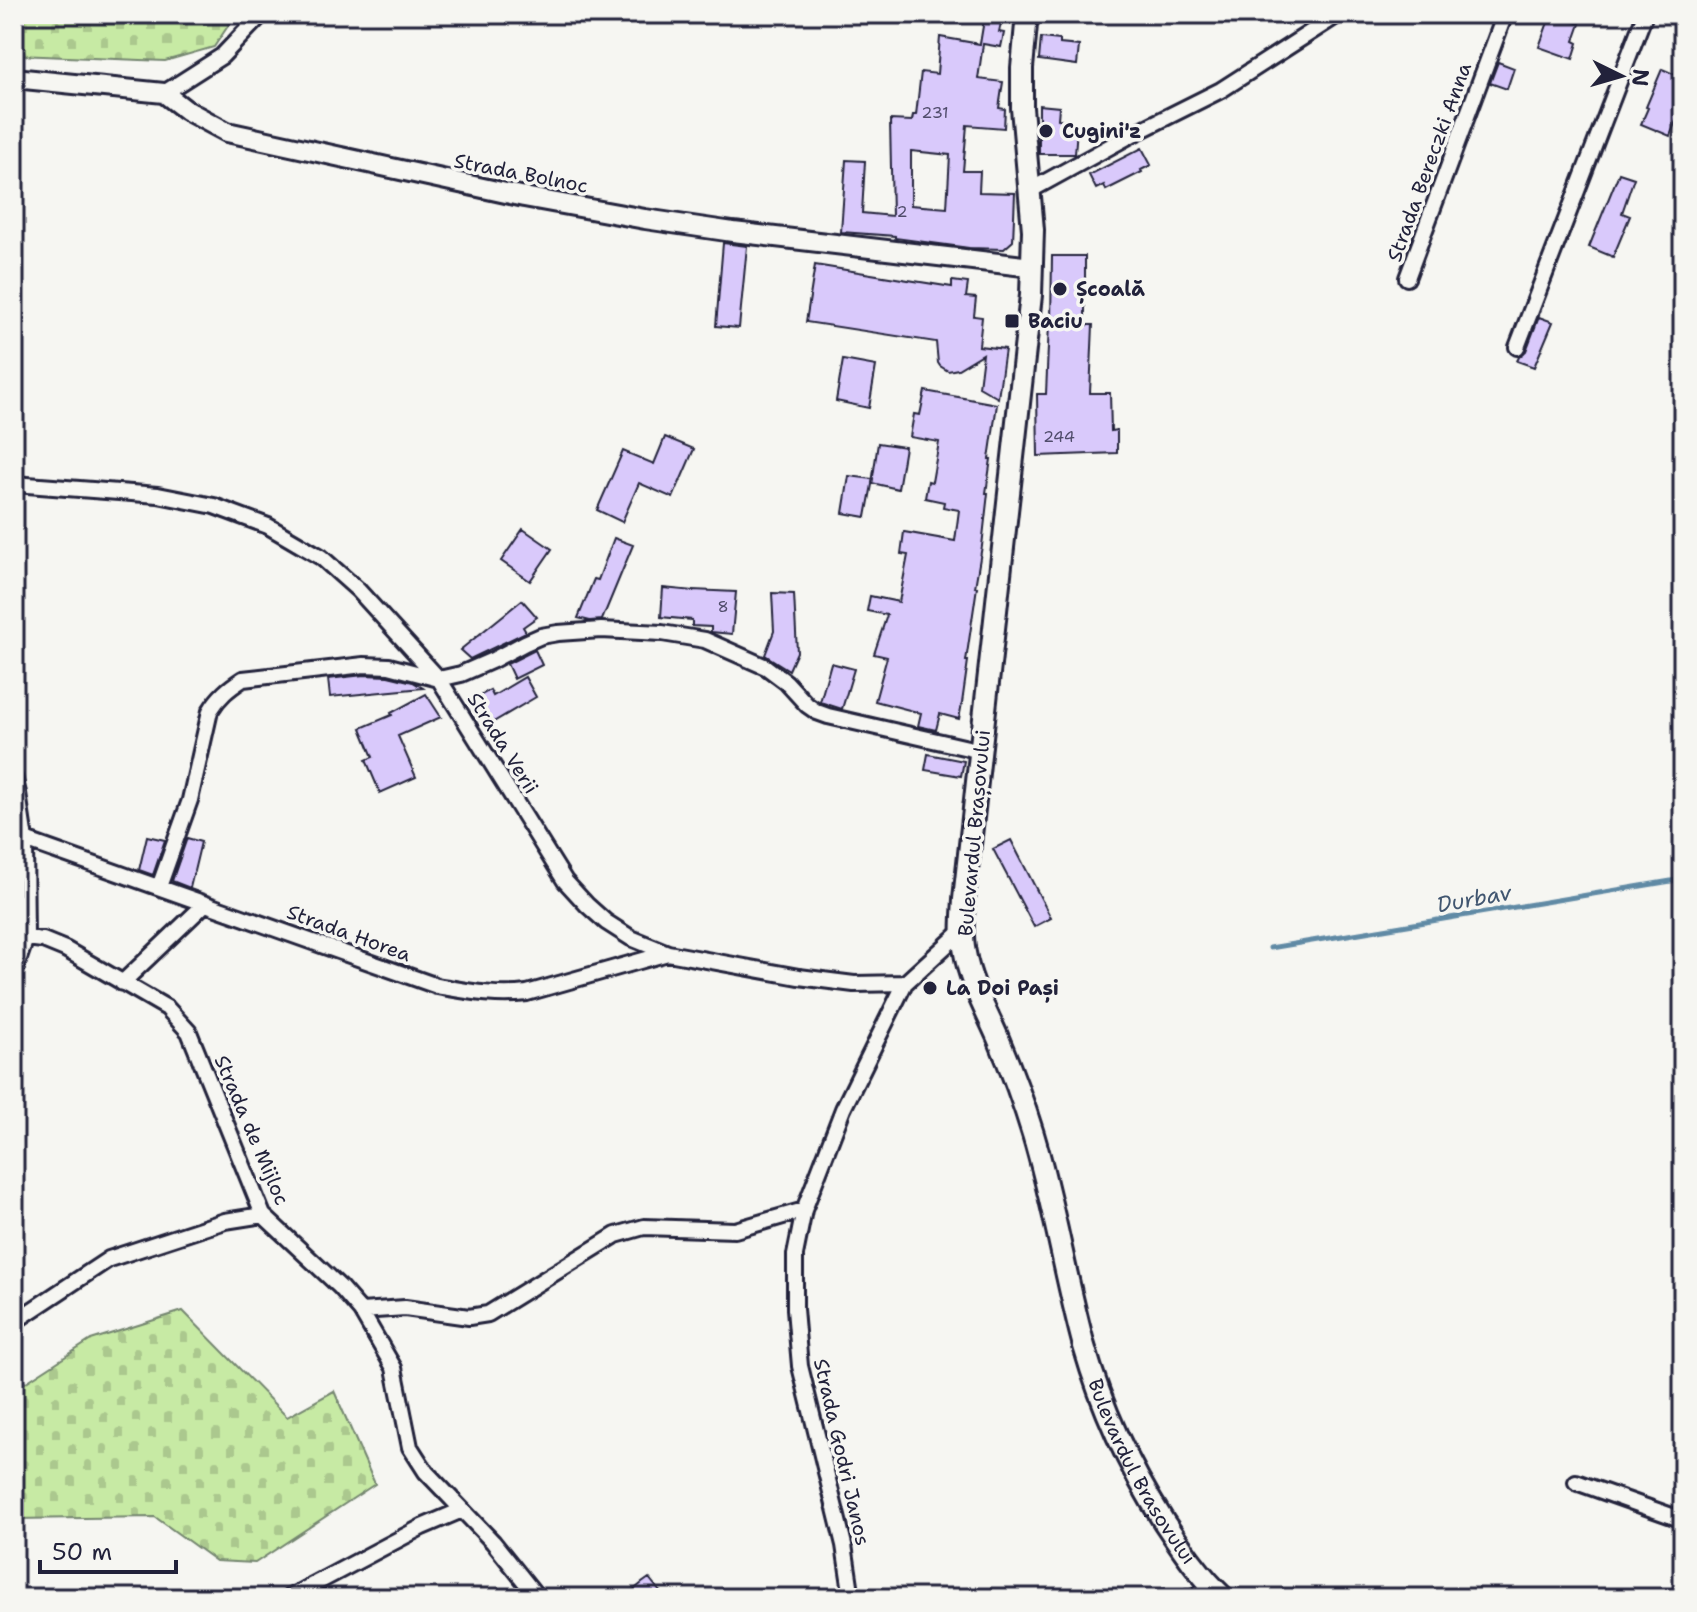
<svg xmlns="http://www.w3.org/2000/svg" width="1697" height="1612" viewBox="0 0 1697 1612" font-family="'Shantell Sans',sans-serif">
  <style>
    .cemetery { fill: url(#cemetery-stones); stroke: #748670; stroke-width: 2 }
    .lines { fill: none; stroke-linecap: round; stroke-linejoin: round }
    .stream { stroke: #608aa5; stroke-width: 5 }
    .building { fill: #d9c9fb; stroke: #22223b; stroke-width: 2; fill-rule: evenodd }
    .minor-casing { stroke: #22223b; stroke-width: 20 }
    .tertiary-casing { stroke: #22223b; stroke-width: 24 }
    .secondary-casing { stroke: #22223b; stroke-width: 26 }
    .minor { stroke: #f6f6f2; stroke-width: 14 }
    .tertiary { stroke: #f6f6f2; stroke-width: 18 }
    .secondary { stroke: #f6f6f2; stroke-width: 20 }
    .poi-dot { fill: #22223b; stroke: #f6f6f2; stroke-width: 3 }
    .labels { text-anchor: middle; stroke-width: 7; stroke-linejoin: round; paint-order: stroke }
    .number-label { font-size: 16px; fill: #504c6b }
    .poi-label { font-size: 20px; font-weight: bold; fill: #22223b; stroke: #f6f6f2; text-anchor: start }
    .street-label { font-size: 20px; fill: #22223b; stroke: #f6f6f2 }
    .water-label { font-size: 22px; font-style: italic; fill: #415670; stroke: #f6f6f2 }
  </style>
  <defs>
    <pattern id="cemetery-stones" width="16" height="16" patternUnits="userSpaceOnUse" patternTransform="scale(2)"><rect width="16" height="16" fill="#c7eaa4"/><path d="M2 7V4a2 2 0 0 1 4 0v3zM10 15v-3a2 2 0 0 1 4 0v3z" fill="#abc88e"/></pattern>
  </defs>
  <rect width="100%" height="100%" fill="#f6f6f2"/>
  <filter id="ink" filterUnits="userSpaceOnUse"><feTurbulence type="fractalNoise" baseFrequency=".0125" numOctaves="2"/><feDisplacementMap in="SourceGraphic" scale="16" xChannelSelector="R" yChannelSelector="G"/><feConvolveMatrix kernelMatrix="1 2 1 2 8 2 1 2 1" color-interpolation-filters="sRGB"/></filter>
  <g filter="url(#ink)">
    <path class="cemetery" d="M20 14H236L214 47 165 61 18 55Z
      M183 1311 287 1417 334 1391 375 1484 255 1563 216 1561 155 1517 14 1519V1390L91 1340Z"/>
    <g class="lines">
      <path class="stream" d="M1270 948 1683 879"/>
    </g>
    <path class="building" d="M985 14H1003L999 32 1004 33 1001 47 983 44 978 79 1003 82 999 108 1005 109 1004 128 967 125 963 171H980L979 192 1015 193 1013 241 1004 249 969 248 895 238V236L841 232 846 160 865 161 862 213 892 216 890 120 912 121 913 115H916L921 72 937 74 940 37 980 44ZM911 151 950 155 947 208 911 205Z
      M1551 14H1570L1568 20 1580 24 1574 41 1578 43 1573 59 1539 47Z
      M1041 38 1060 40V44L1079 46 1077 65 1039 60Z
      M1498 62 1514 68 1507 89 1490 83Z
      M1662 69 1683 78V103L1670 136 1641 124 1648 108 1646 107Z
      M1039 105 1059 107 1058 119 1066 120V127L1077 128 1075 154H1039Z
      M1142 148 1151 165 1141 170 1142 172 1106 190 1104 185 1096 189 1089 175Z
      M1619 173 1634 178 1622 213 1630 216 1613 257 1589 247Z
      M723 243 747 246 739 328 716 326Z
      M1052 256H1085V325H1093L1090 393H1110L1111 431 1117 430V453L1038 456 1037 394H1046L1049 323H1051Z
      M815 265 952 287V281L968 283 966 297 976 298 974 316 982 317 979 346 1005 349 998 398 979 387 983 354 958 369 948 371 940 366 938 363 936 342 806 322Z
      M1539 317 1553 322 1534 367 1517 361 1519 357 1526 351Z
      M843 360 876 366 869 408 836 401Z
      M925 391 997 404 989 459H991L986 493H988L982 546 975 587H977L966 661H968L962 703 959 719 940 714 936 730 918 726 921 713 875 701 887 657 874 654 887 615 867 611 870 596 899 602 908 555 901 554 904 532 955 541 959 510 943 507 944 502 925 498 928 481 932 482 939 442 910 437 914 414 920 415Z
      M665 437 694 449 673 498 639 483 622 522 597 510 623 451 654 464Z
      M878 443 905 447 898 489 872 483Z
      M849 476 873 479 866 517 843 513Z
      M523 529 552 549 530 581 501 561Z
      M614 538 633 545 602 620 590 621 578 618 594 579 598 580Z
      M663 588 693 591V590L736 592 732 634 711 632V627L692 626V620L661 617Z
      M772 593 794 594 797 652 789 670 765 655 774 631Z
      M522 600 537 617 523 627 526 632 470 659 460 650Z
      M535 650 542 665 514 679 507 664Z
      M831 663 854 669 842 709 820 702Z
      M364 675 388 676 413 682 423 688 330 697 328 679Z
      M525 677 536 697 485 727 470 701 490 690 493 696Z
      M426 694 441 717 398 736 416 777 380 793 366 760 373 757 361 728 392 715 391 713Z
      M928 754 964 761 961 776 925 770Z
      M147 836 165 840 153 875 139 870Z
      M187 838 201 842 190 888 172 881Z
      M1011 840 1051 918 1034 927 993 849Z
      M649 1578 665 1598H624L642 1583Z"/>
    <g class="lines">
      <defs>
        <path id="minor" d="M164 93 222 56 262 14
          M1029 191 1131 135 1221 90 1339 14
          M1407 278 1505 14
          M1517 347 1645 14
          M14 484 158 495 214 506 268 526 321 557 358 590 439 679 565 881 587 905 606 922 631 938 668 953 799 977 854 984 905 983
          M14 777 18 793 25 840 26 938 14 973
          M25 840 437 986C467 991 496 997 527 993L668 953
          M159 887 190 800 210 711C219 696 229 688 243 679L364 665 389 666 439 679 461 674 493 660 525 643 541 636 558 633 601 630 662 633 705 640 766 667 786 682 807 705 817 712 828 716 981 751
          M26 938 43 940 65 949 167 1008 189 1032 263 1215 340 1287 361 1311 394 1368 410 1447 426 1472 493 1542 538 1598
          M122 983 205 904
          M361 1311 405 1308 469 1317 488 1314 616 1235 644 1227 735 1230 804 1210
          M14 1322 109 1259 225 1221 263 1215
          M1576 1482 1683 1520
          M288 1598 422 1527 462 1510
          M852 1598 844 1545 800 1366 795 1309V1255L804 1210 843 1109 905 983 962 931
          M1187 1598 1215 1590"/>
        <path id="tertiary" d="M14 78 164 93 186 110 227 132 524 197 645 219 733 232 1032 267"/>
        <g id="secondary">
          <path id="s1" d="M1027 14 1022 68V108L1033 230 1031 295 964 899C963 917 961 935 965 953 970 983 986 1010 998 1038 1011 1069 1023 1101 1033 1134 1054 1204 1065 1276 1084 1346 1102 1409 1129 1467 1164 1522 1182 1549 1200 1576 1224 1598"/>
        </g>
      </defs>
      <use href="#minor" class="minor-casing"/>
      <use href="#tertiary" class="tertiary-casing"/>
      <use href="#secondary" class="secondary-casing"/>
      <use href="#minor" class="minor"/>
      <use href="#tertiary" class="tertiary"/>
      <use href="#secondary" class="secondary"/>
    </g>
  </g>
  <g class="poi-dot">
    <circle cx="1046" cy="131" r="8"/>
    <circle cx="1060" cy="289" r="8"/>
    <rect x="1004" y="313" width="16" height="16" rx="4"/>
    <circle cx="930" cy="988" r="8"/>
  </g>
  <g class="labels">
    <g class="number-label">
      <text x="935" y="118">231</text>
      <text x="902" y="217">2</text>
      <text x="1059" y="442">244</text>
      <text x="723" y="612">8</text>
    </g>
    <g class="poi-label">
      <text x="1062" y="138">Cugini'z</text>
      <text x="1076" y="296">Școală</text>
      <text x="1028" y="328">Baciu</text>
      <text x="946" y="995">La Doi Pași</text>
    </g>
    <g class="street-label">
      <text transform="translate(1429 162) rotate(-70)" y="7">Strada Bereczki Anna</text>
      <text transform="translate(521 173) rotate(11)" y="7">Strada Bolnoc</text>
      <text transform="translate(503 743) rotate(58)" y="7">Strada Verii</text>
      <text transform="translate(974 833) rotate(-85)" y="7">Bulevardul Brașovului</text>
      <text transform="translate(349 933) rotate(20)" y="7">Strada Horea</text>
      <text transform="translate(252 1130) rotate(67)" y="7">Strada de Mijloc</text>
      <text transform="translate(842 1452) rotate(77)" y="7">Strada Godri Janos</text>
      <text dy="7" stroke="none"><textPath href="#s1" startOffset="1494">Bulevardul Brașovului</textPath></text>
    </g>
    <g class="water-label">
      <text transform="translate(1474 898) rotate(-10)" y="8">Durbav</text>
    </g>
  </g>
  <rect width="1697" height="1612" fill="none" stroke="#f6f6f2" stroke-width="48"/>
  <rect x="24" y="24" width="1649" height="1564" fill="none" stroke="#22223b" stroke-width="3" filter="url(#ink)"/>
  <g transform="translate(1621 76) rotate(95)" stroke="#f6f6f2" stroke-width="6" paint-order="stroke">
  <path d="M0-6L14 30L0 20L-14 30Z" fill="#22223b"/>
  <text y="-12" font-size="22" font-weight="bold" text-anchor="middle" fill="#22223b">N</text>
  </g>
  <path d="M40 1560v12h136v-12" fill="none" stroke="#22223b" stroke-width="4"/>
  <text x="52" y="1560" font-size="24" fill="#22223b" stroke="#f6f6f2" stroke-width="6" paint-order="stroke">50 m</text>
</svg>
